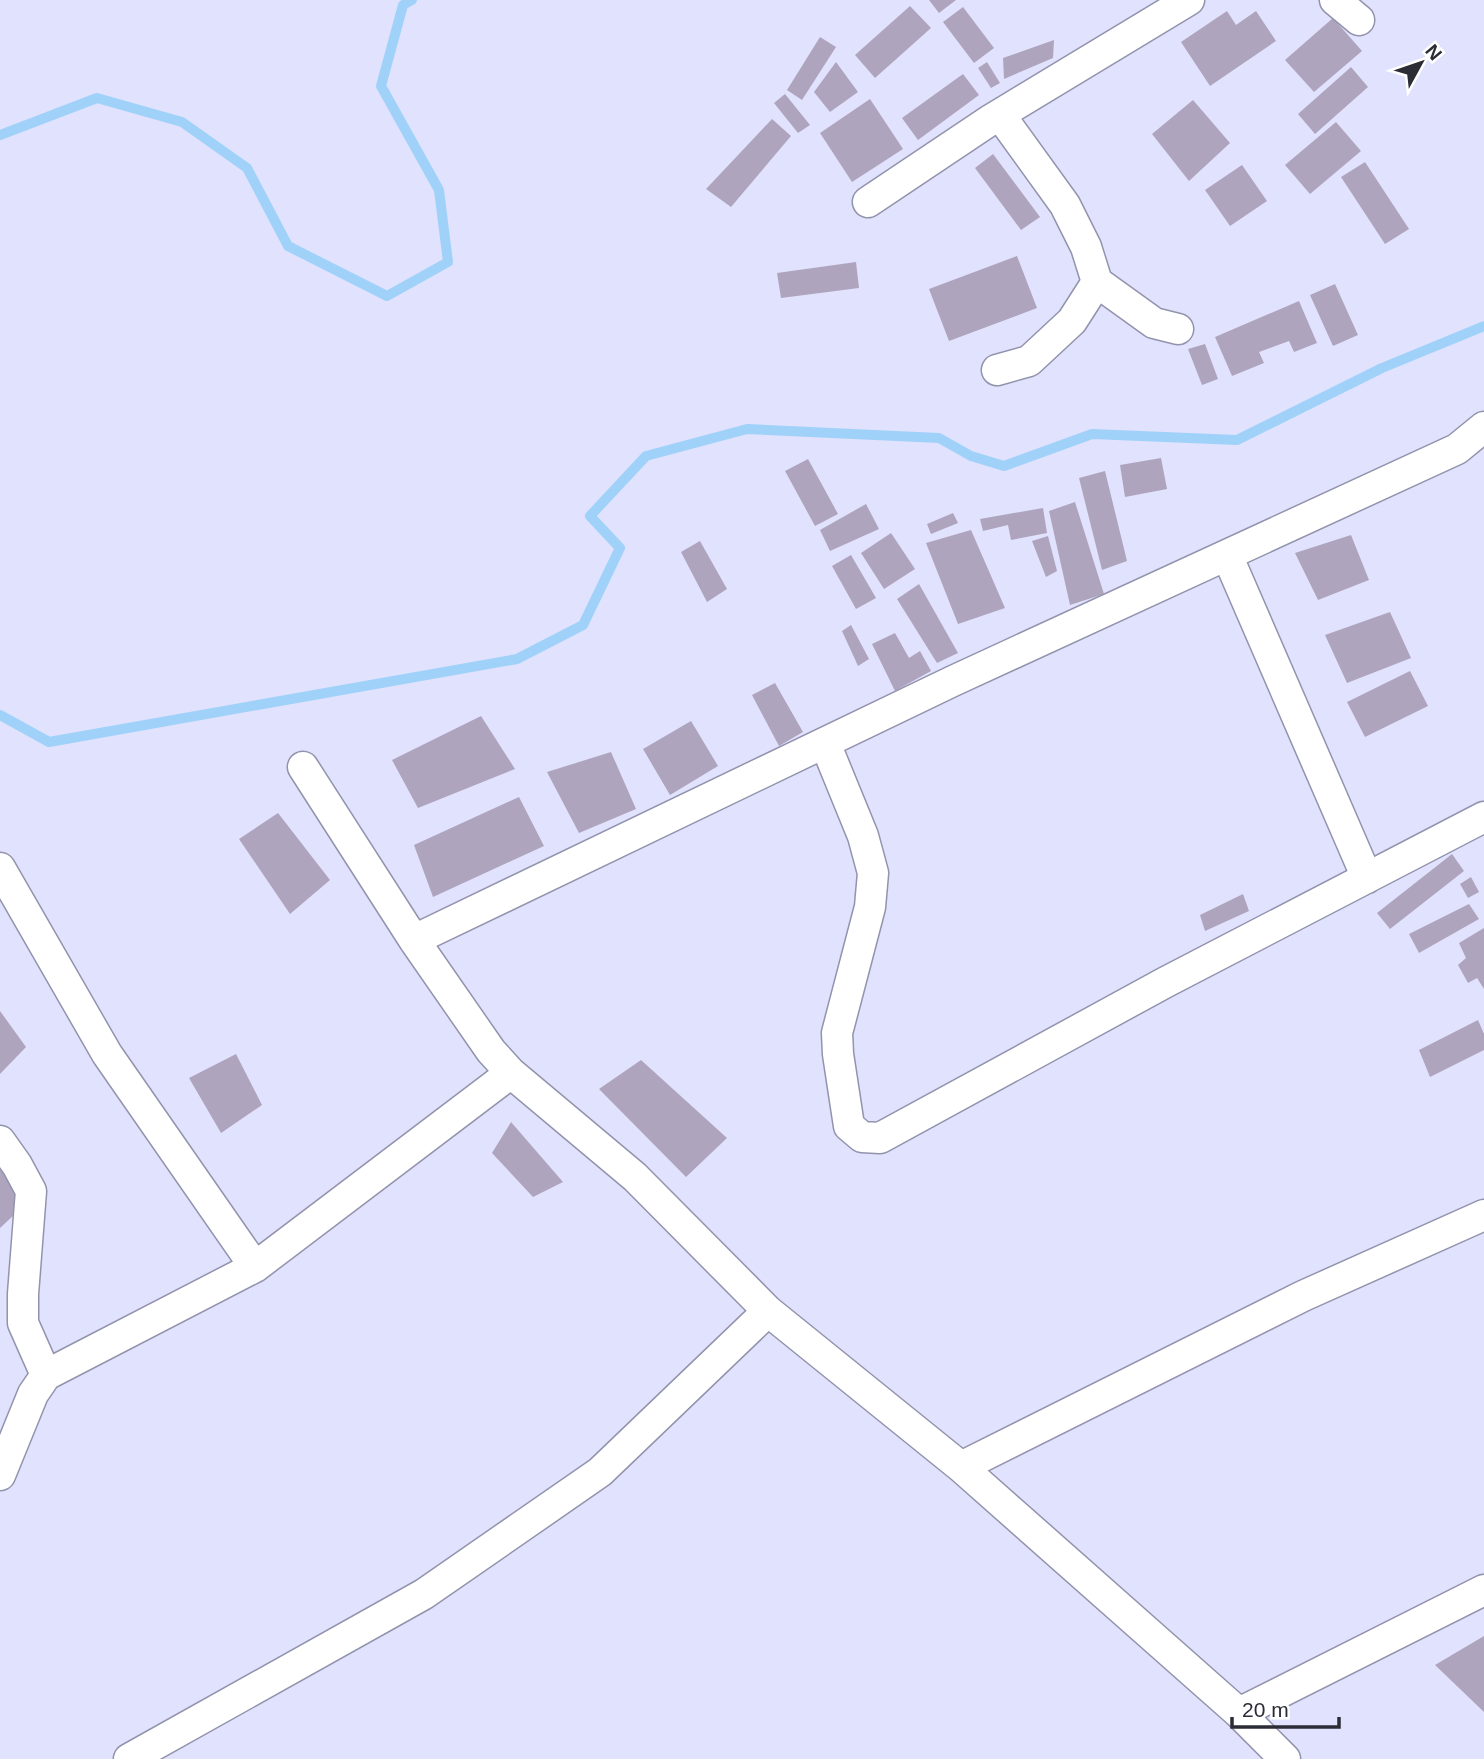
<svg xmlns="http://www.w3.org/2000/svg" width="1484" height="1759" viewBox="0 0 1484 1759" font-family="Helvetica,sans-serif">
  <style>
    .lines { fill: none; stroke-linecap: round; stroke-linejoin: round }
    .stream { stroke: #a0d2f9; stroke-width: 10 }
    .building { fill: #afa4bd }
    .street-casing { stroke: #9293ac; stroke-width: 33 }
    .street { stroke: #fff; stroke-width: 30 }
  </style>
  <rect width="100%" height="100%" fill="#e1e2fe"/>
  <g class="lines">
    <path class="stream" d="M0 135 97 98 182 122 247 168 288 246 387 296 448 262 439 190 381 86 403 5 412 0
      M0 715 49 742 517 659 583 625 620 548 590 516 646 456 747 429 939 438 971 456 1004 466 1092 434 1237 440 1382 368 1484 326"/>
  </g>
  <path class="building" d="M929 0H956L939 13Z
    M910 6 931 28 875 78 855 55Z
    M963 7 994 48 974 63 943 22Z
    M1227 11 1236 25 1256 11 1276 41 1210 86 1181 42Z
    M1333 18 1362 51 1314 92 1285 60Z
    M820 37 836 47 802 100 787 90Z
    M1054 40 1053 58 1004 79 1003 58Z
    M836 62 858 92 830 112 814 92Z
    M987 62 1000 83 991 88 978 68Z
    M1351 67 1368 87 1315 134 1298 114Z
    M963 74 979 95 918 140 902 118Z
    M785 94 810 125 798 133 774 103Z
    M870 99 903 149 852 182 820 133Z
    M1193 100 1230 143 1189 181 1152 134Z
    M772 119 791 136 731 207 706 189Z
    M1336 122 1361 151 1310 194 1285 165Z
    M993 154 1040 217 1021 230 975 168Z
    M1365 162 1409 229 1385 244 1341 177Z
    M1242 165 1267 201 1230 226 1205 190Z
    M1017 256 1037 308 949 341 929 289Z
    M856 262 859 288 781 298 777 273Z
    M1335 284 1358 335 1333 346 1310 295Z
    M1299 301 1317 343 1294 352 1289 341 1259 352 1264 363 1232 376 1215 337Z
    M1205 344 1218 379 1202 385 1188 349Z
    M1161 458 1167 489 1125 497 1120 465Z
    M808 459 838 514 815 526 785 471Z
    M1105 471 1127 561 1102 570 1079 478Z
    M1075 502 1104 594 1070 605 1049 511Z
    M866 504 879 529 830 551 820 530Z
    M1043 508 1047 533 1011 540 1008 525 983 531 980 519Z
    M953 513 958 523 931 534 927 524Z
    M971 530 1005 608 958 624 926 543Z
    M891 533 915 569 884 589 861 553Z
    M1351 535 1369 580 1318 600 1295 553Z
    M1048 536 1057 571 1046 577 1032 541Z
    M700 541 727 589 707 602 681 552Z
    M851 555 876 598 856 609 832 566Z
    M919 584 958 653 937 663 897 599Z
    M1390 612 1411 658 1347 683 1325 635Z
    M851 625 869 659 858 666 842 631Z
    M895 633 909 658 920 651 931 671 895 691 872 644Z
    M1410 671 1428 706 1365 737 1347 702Z
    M775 683 803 732 779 746 752 695Z
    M481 716 515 769 418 808 392 760Z
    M691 721 718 766 670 795 643 749Z
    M611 752 636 809 579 833 547 772Z
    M519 797 544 846 433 897 414 845Z
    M278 813 330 880 290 914 239 839Z
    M1452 854 1464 871 1390 929 1377 913Z
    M1471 877 1479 892 1468 898 1460 884Z
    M1243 894 1249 911 1205 931 1200 915Z
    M1469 904 1479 919 1419 953 1409 934Z
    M1484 928V989L1477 978 1468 983 1458 965 1466 958 1459 943Z
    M0 1011 26 1047 0 1074Z
    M1478 1020 1484 1034V1050L1430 1077 1419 1050Z
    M236 1054 262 1105 221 1133 189 1078Z
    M641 1060 727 1138 686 1177 599 1089Z
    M511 1122 563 1182 533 1197 492 1153Z
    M0 1169 29 1201 0 1228Z
    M1484 1636V1712L1435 1665Z"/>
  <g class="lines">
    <defs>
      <path id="street" d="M1335 0 1359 20
        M1000 115 1065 205 1086 247 1097 282 1154 323 1178 329
        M868 202 992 119 1189 0
        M997 370 1029 361 1072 321 1097 282
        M1227 555 1367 878
        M825 743 863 836 873 873 870 907 837 1033 838 1054 849 1126 862 1137 880 1138 1166 982 1484 817
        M303 767 414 940 491 1051 511 1073 635 1177 768 1311 961 1467 1239 1713 1285 1759
        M0 868 107 1054 255 1267
        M414 940 953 681 1457 449 1484 427
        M0 1141 17 1165 31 1191 23 1294V1323L46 1375
        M961 1467 1303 1296 1484 1215
        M0 1475 33 1394 46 1375 255 1267 511 1073
        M1239 1713 1484 1590
        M129 1759 424 1594 600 1472 768 1311"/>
    </defs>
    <use href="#street" class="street-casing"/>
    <use href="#street" class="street"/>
  </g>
  <g transform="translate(1421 63) rotate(50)" stroke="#ffffff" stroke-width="5" paint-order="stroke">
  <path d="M0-5L12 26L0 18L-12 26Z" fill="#2c2c36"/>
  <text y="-10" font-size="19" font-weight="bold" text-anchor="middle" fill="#2c2c36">N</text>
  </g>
  <path d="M1232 1717v10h107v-10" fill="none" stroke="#2c2c36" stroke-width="3.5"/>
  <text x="1242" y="1717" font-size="21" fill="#2c2c36" stroke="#ffffff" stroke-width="5" paint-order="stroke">20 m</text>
</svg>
